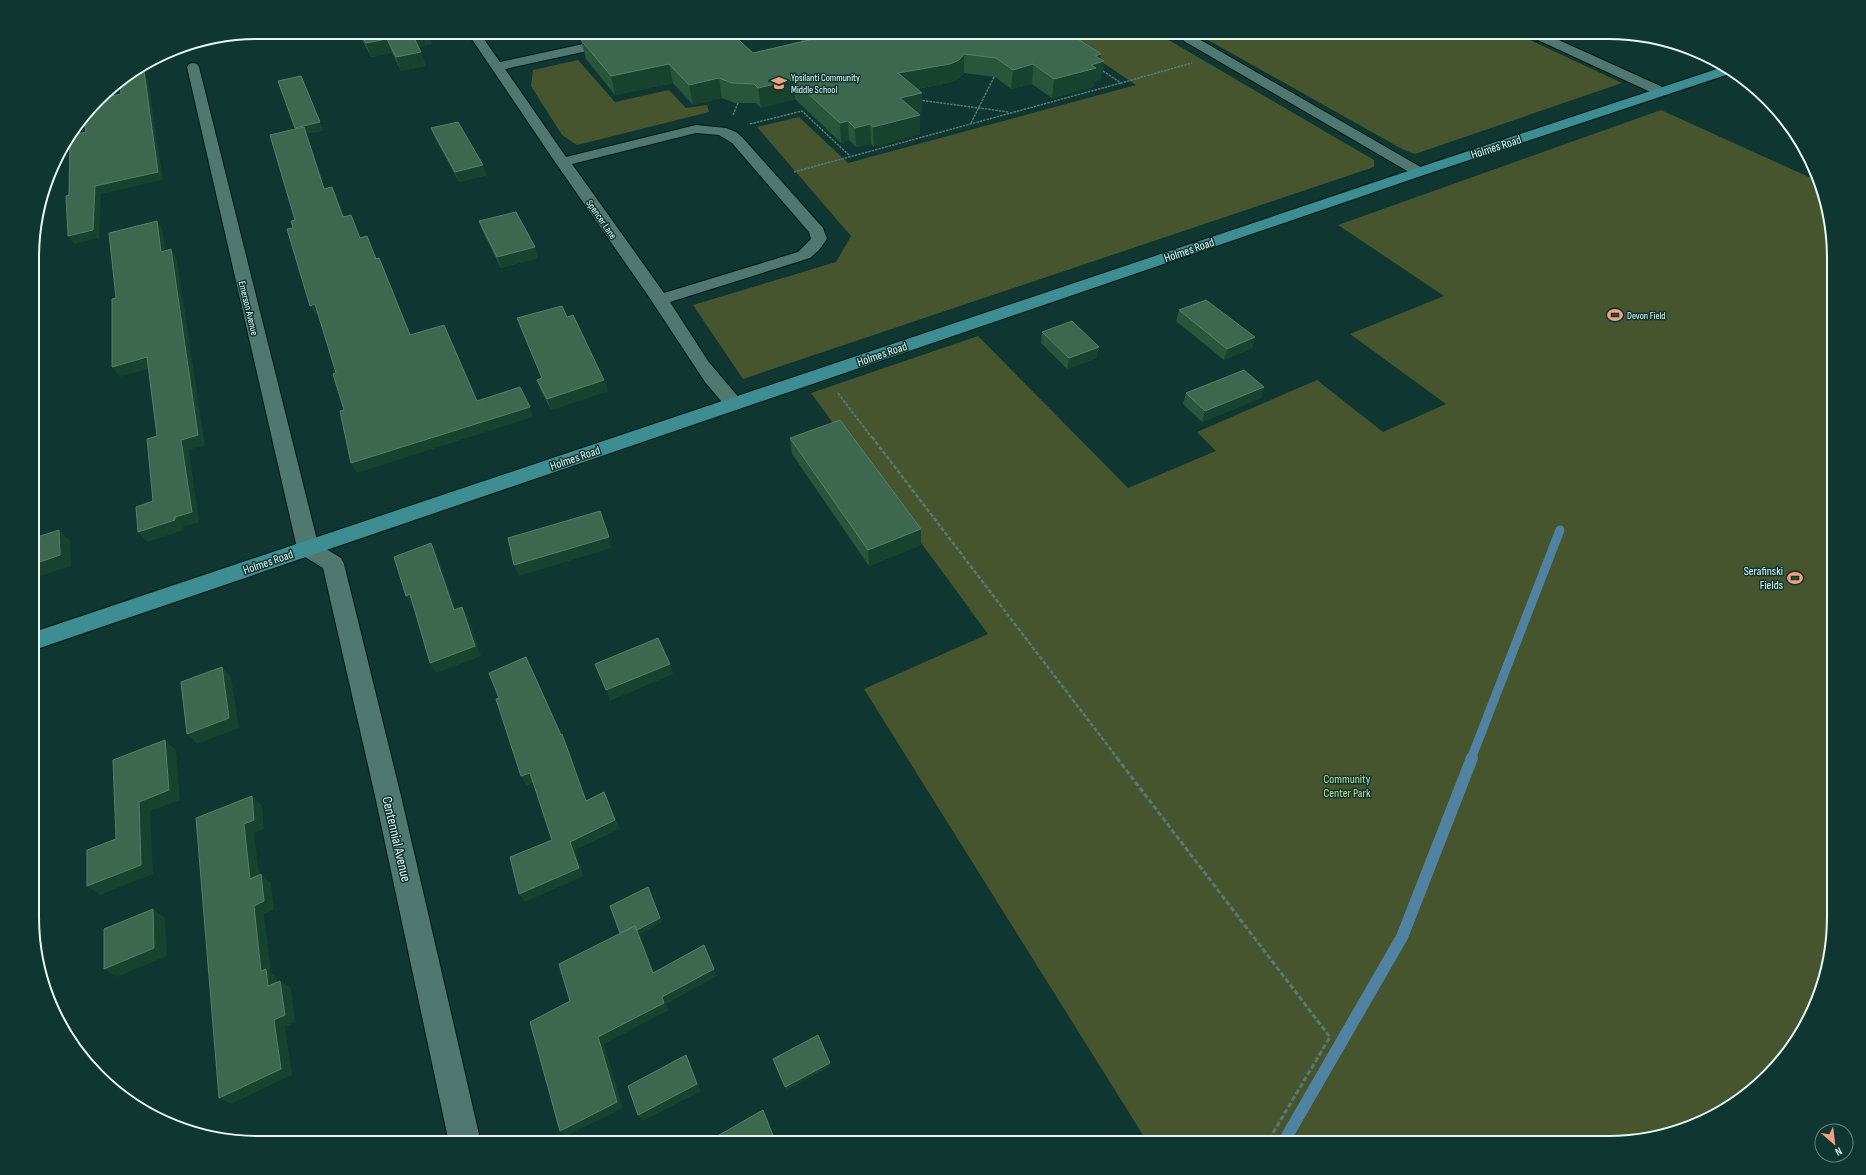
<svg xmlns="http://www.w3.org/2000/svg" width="1866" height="1175" viewBox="0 0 1866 1175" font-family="'Sofia Sans Condensed',sans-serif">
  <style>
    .green { fill: #47552e }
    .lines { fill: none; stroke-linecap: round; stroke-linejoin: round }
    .stream-far1 { stroke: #5083a2; stroke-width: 9 }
    .stream { stroke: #5083a2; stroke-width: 12 }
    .minor-casing { stroke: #001c18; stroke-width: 2 }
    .major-casing { stroke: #001c18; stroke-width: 2 }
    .path-far3 { stroke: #587873; stroke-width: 1.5; stroke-dasharray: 2.5 1; stroke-linecap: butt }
    .path-far2 { stroke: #587873; stroke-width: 2; stroke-dasharray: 3 1.5; stroke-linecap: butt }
    .path-far1 { stroke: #587873; stroke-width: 2.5; stroke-dasharray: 4 2; stroke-linecap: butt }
    .path { stroke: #587873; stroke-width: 3; stroke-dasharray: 5 2.5; stroke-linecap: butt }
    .minor { fill: #507770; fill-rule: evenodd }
    .major { fill: #3e8d93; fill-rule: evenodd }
    .wall { fill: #29563b }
    .shaded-wall { fill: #16422e }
    .building { fill: #3d684f; stroke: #577e69 }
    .labels { text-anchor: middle; stroke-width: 3; stroke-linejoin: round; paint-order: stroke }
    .far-poi-label { font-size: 10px; fill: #e4f8f4; stroke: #0f3630; text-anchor: start }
    .far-street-label { font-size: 10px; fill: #e4f8f4; stroke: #0f3630 }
    .street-label { font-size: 12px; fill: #e4f8f4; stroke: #0f3630 }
    .poi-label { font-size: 12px; fill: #e4f8f4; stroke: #0f3630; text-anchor: end }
    .park-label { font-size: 12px; fill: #c3df94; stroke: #0f3630 }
    .near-street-label { font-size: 14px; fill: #e4f8f4; stroke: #0f3630 }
    .rim { fill: none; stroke: #e4f8f4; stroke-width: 2 }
  </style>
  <rect width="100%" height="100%" fill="#0f3630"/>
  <path class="green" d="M1101 32H1155L1374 160V167L743 379 693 305 836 262 851 236 757 127 799 117 848 163 1136 85 1069 40Z
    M1200 32H1513L1622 83 1415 154 1402 149 1201 36Z
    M578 60 615 102 669 90 686 108 707 105 709 112 577 145 562 135 531 86 533 70Z
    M1661 110 1820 182 1834 244V931L1822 989 1796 1042 1757 1087 1721 1113 1666 1135 1622 1143H1148L864 689 988 634 811 393 978 336 1128 488 1216 451 1197 432 1317 380 1383 432 1446 404 1350 334 1444 296 1338 225Z"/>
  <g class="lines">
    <path class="stream-far1" d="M1471 759 1560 530"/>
    <path class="stream" d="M1283 1143 1402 937 1472 758"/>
    <defs>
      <path id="minor" d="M467 32H479L500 62 611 38 615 39 617 42 615 45 505 69 566 157 696 125 726 128 736 132 742 137 823 228 827 239 819 250 810 258 670 302 708 361 741 400 743 404 741 408 734 410 727 408 705 382 647 294 555 162ZM696 133 719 135 732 143 809 232 811 239 798 252 664 293 572 164Z
        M1178 32H1190L1192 35 1424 169 1426 172 1424 175H1414L1184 41Z
        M1525 32H1541L1667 89 1669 92 1667 95H1657L1527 35Z
        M193 63 197 64 199 67 318 544 341 558 344 564 401 796 481 1143H449L375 796 323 568 300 554 297 548 187 67 189 64Z"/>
      <path id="major" d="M1726 66 1735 72 1424 175 34 650V632L1414 169Z"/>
    </defs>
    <use href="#minor" class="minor-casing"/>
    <use href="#major" class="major-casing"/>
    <path class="path-far3" d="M1069 35 1081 32
      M1100 69 1121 83 1192 63
      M919 100 1009 112
      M733 115 738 103
      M971 123 994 77
      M750 124 802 111 850 156
      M794 172 1121 83"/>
    <path class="path-far2" d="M838 393 872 438"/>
    <path class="path-far1" d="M872 437 1118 759"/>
    <path class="path" d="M1117 758 1330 1037 1267 1143"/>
    <use href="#minor" class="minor"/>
    <use href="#major" class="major"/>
  </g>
  <path class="wall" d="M358 32H428L432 44 419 47 426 66 401 71 392 53 371 57Z
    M611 32H718L753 53 802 41 799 39 798 32H1067L1101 59V80L1094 82 1093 87 1052 98 1032 84 1011 89 995 77 964 73 958 79 949 83 917 89 922 93V112L918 113 920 115V134L874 147 871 144 856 147 849 140 841 143 795 99 761 108 756 103H735L722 98 693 105 673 83 615 95 586 59 581 40 612 33Z
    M431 128 487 175 459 182 435 138Z
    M479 222 538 258 501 268 483 232Z
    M1179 310 1255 337 1252 348 1224 360 1176 321Z
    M567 317 604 380 608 391 551 410 541 391 537 380 542 378 517 318Z
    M1042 332 1097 358 1067 369 1041 343Z
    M1186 393 1261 398 1202 422 1183 404Z
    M790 438 921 545 869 566 792 454Z"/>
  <path class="shaded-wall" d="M422 32H428L432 44 417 48 412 34Z
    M387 39 392 53 371 57 366 43Z
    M421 52 426 66 401 71 396 57Z
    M964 54V73L958 79 949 83 898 92V73Z
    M1101 54 1100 62 1104 61 1101 80 1094 82 1093 87 1052 98 1054 79 1091 65 1095 56Z
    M669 64 673 83 615 95 611 76Z
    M1033 64 1032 84 1011 89 1013 70Z
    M144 71 148 79 163 180 101 194 99 238 74 244 68 236 95 186Z
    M301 76 324 131 307 134 329 199 295 128Z
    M719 78 722 98 693 105 689 85Z
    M793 80 795 99 761 108 758 88Z
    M922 93V112L901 118 900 98Z
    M920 115V134L874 147 873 127Z
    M848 121 849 140 841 143 840 123Z
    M870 124 871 144 856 147 855 128Z
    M483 165 487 175 459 182 455 172Z
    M332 187 337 197 348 226 343 217Z
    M157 221 163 231 167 262 161 252Z
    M535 247 538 258 501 268 497 257Z
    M171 249 177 259 205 445 189 450 199 522 183 527 184 530 147 542 138 532 175 517 181 440Z
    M379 258 384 268 414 345 410 335Z
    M315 304 320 314 315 315 310 306Z
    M1255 337 1252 348 1224 360 1227 349Z
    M1099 347 1097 358 1067 369 1069 358Z
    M147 357 155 367 120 377 112 367Z
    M604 380 608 391 551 410 547 399Z
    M1264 387 1261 398 1202 422 1205 411Z
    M530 407 533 417 357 473 351 463Z
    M600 511 612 548 519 576 514 565Z
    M921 529V545L869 566 868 550Z
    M59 530 70 541 71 566 34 578V564Z
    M431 543 437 554 460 620 454 610Z
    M410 594 417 605 412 606 406 596Z
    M462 607 468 617 481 656 436 673 430 663Z
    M526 657 531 667 566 744 561 735Z
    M670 664 673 674 610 701 606 690Z
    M222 667 231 677 239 728 197 744 187 734Z
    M562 734 567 744 590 810 586 801Z
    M165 740 176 750 180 800 150 811 153 874 100 895 87 886 139 802Z
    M530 773 535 782 527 786 521 776Z
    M604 792 608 801 620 829 575 850 584 876 525 902 519 894 570 842Z
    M252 796 262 806 264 829 254 833 261 888 250 879 244 824Z
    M261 874 271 883 274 910 264 914 271 973 277 977 279 994 268 986 261 971 254 906Z
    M648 887 662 922 640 934 657 980 624 941Z
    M153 909 165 918 167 956 117 977 104 969Z
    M704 945 717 976 666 1004 669 1010 604 1044 623 1108 566 1136 560 1131 598 1037 662 997Z
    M280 981 291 988 295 1022 285 1027 292 1075 231 1104 219 1098 274 1020Z
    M686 1055 690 1062 701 1091 643 1121 638 1115Z
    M830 1063 831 1066 786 1091 785 1087Z
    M763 1110 766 1116 777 1143H776Z"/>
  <path class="building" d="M360 32H422L412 34 421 52 396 57 387 39 366 43Z
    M613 32H718L719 33 724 32H730L753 53 818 38 811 32H1067L1101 54 1095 56 1104 61 1091 65 1096 68 1054 79 1033 64 1013 70 996 58 964 54 959 60 950 64 898 73 922 93 900 98 920 115 873 127 870 124 855 128 848 121 840 123 793 80 758 88 754 84 732 83 719 78 689 85 669 64 611 76 581 40 614 33Z
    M144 71 158 172 95 186 93 230 68 236 66 196 69 195 70 139 73 135 86 132 84 120 102 98 121 94 120 82 134 73Z
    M301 76 320 122 295 128 278 81Z
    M458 122 483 165 455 172 431 128Z
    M304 127 324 189 332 187 343 217 351 215 360 238 367 236 376 259 379 258 410 335 444 325 477 401 520 387 530 407 351 463 340 411 344 410 333 374 336 373 315 304 310 306 287 229 293 228 291 221 295 220 270 135Z
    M516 212 535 247 497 257 479 221Z
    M157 221 161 252 171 249 198 435 181 440 192 512 175 517V520L138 532 136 507 153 501 147 439 157 436 147 357 112 367V299L116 298 109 233Z
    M1206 300 1255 337 1227 349 1179 310Z
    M562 306 567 317 573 315 604 380 547 399 537 380 542 378 517 318Z
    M1072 321 1099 347 1069 358 1042 332Z
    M1244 370 1264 387 1205 411 1186 393Z
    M840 420 921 529 868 550 790 438Z
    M600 511 609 537 514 565 508 538Z
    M59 530 60 555 34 564V538Z
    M431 543 454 610 462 607 475 646 430 663 410 594 406 596 394 557Z
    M658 638 670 664 606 690 595 664Z
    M526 657 561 735 562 734 586 801 604 792 615 820 570 842 579 868 519 894 510 857 552 840 530 773 521 776 496 699 499 698 489 673Z
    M222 667 229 718 187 734 181 682Z
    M165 740 169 790 139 802 141 865 87 886V850L116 839 113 760Z
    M252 796 254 820 244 824 250 879 261 874 264 901 254 906 261 971 266 969 268 986 280 981 285 1015 274 1020 281 1069 219 1098 196 818Z
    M648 887 660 918 637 930 635 926 620 933 610 906Z
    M153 909 154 948 104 969V929Z
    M635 926 653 973 704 945 714 969 662 997 664 1003 598 1037 617 1102 560 1131 530 1022 570 1001 559 964Z
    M818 1035 830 1063 785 1087 773 1059Z
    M686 1055 697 1084 638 1115 628 1086Z
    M763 1110 776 1143H705Z"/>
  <defs>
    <symbol id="school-bare" viewBox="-9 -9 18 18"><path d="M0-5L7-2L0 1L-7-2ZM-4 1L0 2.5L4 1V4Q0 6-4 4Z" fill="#f2a081" stroke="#0f3630" stroke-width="2.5" paint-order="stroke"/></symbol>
    <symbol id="stadium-bare" viewBox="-9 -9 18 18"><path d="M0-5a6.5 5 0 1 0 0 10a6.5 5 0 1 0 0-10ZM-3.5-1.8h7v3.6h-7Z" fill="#f2a081" stroke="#0f3630" stroke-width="2.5" paint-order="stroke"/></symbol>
  </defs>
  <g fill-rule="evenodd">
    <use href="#school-bare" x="768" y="72" width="22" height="22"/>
    <use href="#stadium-bare" x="1604" y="304" width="22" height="22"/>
    <use href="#stadium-bare" x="1784" y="567" width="22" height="22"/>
  </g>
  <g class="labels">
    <g class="far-poi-label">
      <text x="791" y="81">Ypsilanti Community<tspan x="791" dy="12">Middle School</tspan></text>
      <text x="1627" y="319">Devon Field</text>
    </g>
    <g class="far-street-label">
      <text transform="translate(602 219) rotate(55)" y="4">Spencer Lane</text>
      <text transform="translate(249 308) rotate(76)" y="4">Emerson Avenue</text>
    </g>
    <g class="street-label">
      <text transform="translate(1496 147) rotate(-18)" y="4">Holmes Road</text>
      <text transform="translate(1189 250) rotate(-19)" y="4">Holmes Road</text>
      <text transform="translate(882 354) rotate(-19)" y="4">Holmes Road</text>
      <text transform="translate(575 458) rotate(-19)" y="4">Holmes Road</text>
      <text transform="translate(268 562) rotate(-19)" y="4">Holmes Road</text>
    </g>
    <g class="poi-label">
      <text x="1783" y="575">Serafinski<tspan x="1783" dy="14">Fields</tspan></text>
    </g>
    <g class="park-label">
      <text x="1347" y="783">Community<tspan x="1347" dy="14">Center Park</tspan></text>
    </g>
    <g class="near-street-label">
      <text transform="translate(397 839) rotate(77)" y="5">Centennial Avenue</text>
    </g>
  </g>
  <path d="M0 0H1866V1175H0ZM258 39H1608A219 219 0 0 1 1827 258V917A219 219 0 0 1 1608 1136H258A219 219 0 0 1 39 917V258A219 219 0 0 1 258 39Z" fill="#0f3630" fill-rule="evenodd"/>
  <path class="rim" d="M258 39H1608A219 219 0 0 1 1827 258V917A219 219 0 0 1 1608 1136H258A219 219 0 0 1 39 917V258A219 219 0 0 1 258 39Z"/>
  <g transform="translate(1834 1143) rotate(152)"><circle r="19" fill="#0f3630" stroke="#64847e"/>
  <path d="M0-3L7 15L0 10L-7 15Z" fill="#f2a081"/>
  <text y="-6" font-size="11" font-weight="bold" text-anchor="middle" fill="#e4f8f4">N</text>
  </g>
</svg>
